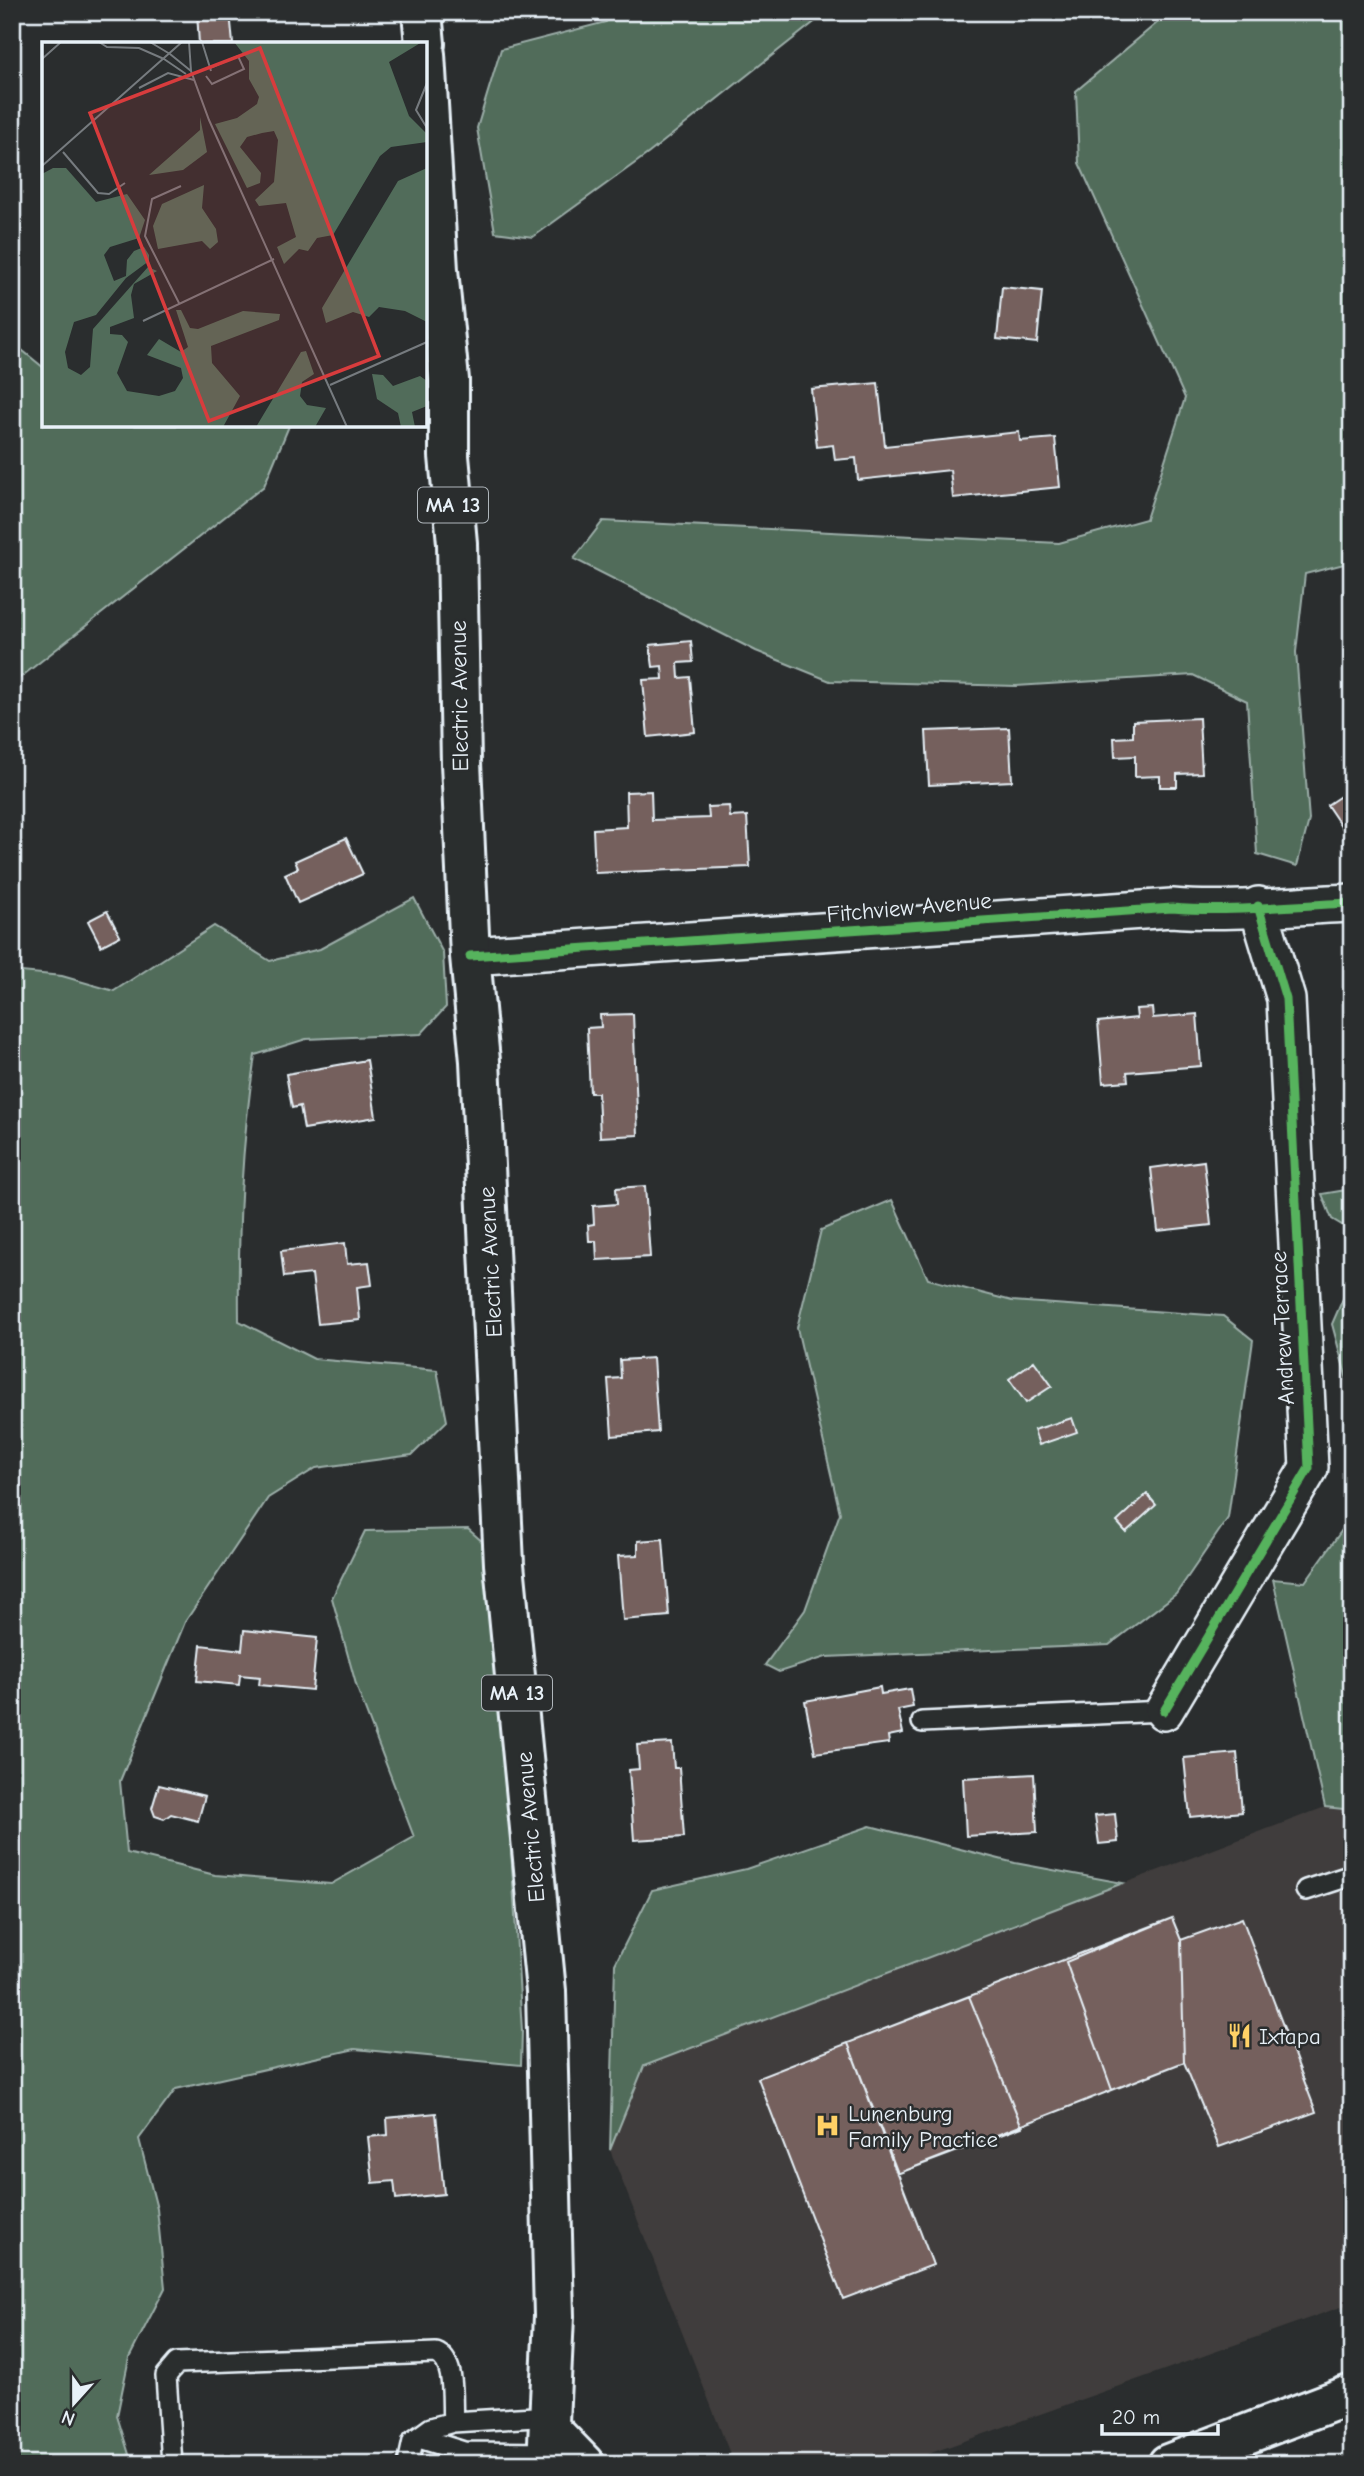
<svg xmlns="http://www.w3.org/2000/svg" width="1364" height="2476" viewBox="0 0 1364 2476" font-family="'Comic Neue',sans-serif">
  <style>
    .built { fill: #403d3c }
    .green { fill: #516c5a; stroke: #9caea9; stroke-width: 2 }
    .building { fill: #74615d; stroke: #e8f1f8; stroke-width: 2 }
    .lines { fill: none; stroke-linecap: round; stroke-linejoin: round }
    .service-casing { stroke: #e8f1f8; stroke-width: 24 }
    .minor-casing { stroke: #e8f1f8; stroke-width: 42 }
    .primary-casing { stroke: #e8f1f8; stroke-width: 44 }
    .service { stroke: #2a2d2e; stroke-width: 19 }
    .minor { stroke: #2a2d2e; stroke-width: 37 }
    .primary { stroke: #2a2d2e; stroke-width: 38 }
    .cycleway-casing { stroke: #2a2d2e; stroke-width: 13 }
    .cycleway { stroke: #56b35d; stroke-width: 9 }
    .labels { text-anchor: middle; stroke-width: 5; stroke-linejoin: round; paint-order: stroke }
    .shield { fill: #2a2d2e; stroke: #afb6bb; stroke-width: 2 }
    .shield-label { font-size: 21px; font-weight: bold; fill: #e8f1f8 }
    .street-label { font-size: 23px; fill: #e8f1f8; stroke: #2a2d2e }
    .poi-label { font-size: 23px; fill: #e8f1f8; stroke: #2a2d2e; text-anchor: start }
    .inset-road { fill: none; stroke: #767b7f; stroke-width: 2 }
    .view { fill: #d83c3d; fill-opacity: 0.15; stroke: #d83c3d; stroke-width: 3.5 }
    .inset-edge { fill: none; stroke: #e8f1f8; stroke-width: 3.5 }
  </style>
  <rect width="100%" height="100%" fill="#2a2d2e"/>
  <filter id="ink" filterUnits="userSpaceOnUse"><feTurbulence type="fractalNoise" baseFrequency=".0143" numOctaves="2"/><feDisplacementMap in="SourceGraphic" scale="14" xChannelSelector="R" yChannelSelector="G"/><feConvolveMatrix kernelMatrix="1 2 1 2 8 2 1 2 1" color-interpolation-filters="sRGB"/></filter>
  <g filter="url(#ink)">
    <path class="built" d="M1325 1807 1352 1810V2303L900 2464H734L610 2150 644 2066Z"/>
    <path class="green" d="M611 12H827L649 153 533 237 495 232 477 128 501 49 606 22Z
      M1170 12H1352V562L1305 574 1296 652 1309 820 1297 866 1257 854 1247 701 1193 675 1016 686 830 681 756 651 574 559 603 521 1059 543 1146 519 1185 398 1079 163 1076 91Z
      M12 342 44 368V425L289 426 264 486 12 684Z
      M414 898 443 953 446 1007 421 1034 306 1039 255 1055C241 1147 238 1229 239 1321L314 1359 437 1370 447 1421 412 1455 316 1468 268 1498 185 1622 120 1781 127 1853 215 1875 331 1884 414 1837 357 1688 332 1598 365 1531 468 1529 493 1551 522 2031 521 2065 355 2049 176 2089 139 2139 157 2209 165 2288 129 2358 117 2416 132 2464H12V971L62 976 114 991 214 926 270 961 320 949Z
      M1352 1189V1231L1332 1219 1322 1194Z
      M892 1200 928 1279 1012 1301 1223 1316 1253 1340 1228 1518 1176 1594 1109 1645 826 1657 779 1672 765 1665 805 1610 840 1513 797 1328 821 1230Z
      M1352 1278V1393L1351 1394 1332 1324Z
      M1352 1516V1810L1325 1807 1273 1579 1305 1582Z
      M870 1826 1015 1863 1123 1883 644 2066 610 2150 615 1964 652 1890 746 1869Z"/>
    <path class="building" d="M197 12H230L233 44H199Z
      M1002 287 1042 291 1037 343 997 339Z
      M878 383 885 446 1019 432 1020 441 1055 438 1060 487 953 498 950 470 858 480 856 458 835 460 833 445 817 447 811 389Z
      M691 641 693 662 678 663 679 678 690 677 695 732 648 737 643 680 663 679 662 666 653 667 650 645Z
      M1199 718 1202 773 1177 774V787H1160V776L1135 777V756L1115 757 1114 738 1133 737V721Z
      M1009 728 1012 781 929 785 926 731Z
      M651 791 652 820 709 818 708 807 729 806 730 817 747 816 750 867 595 873 593 829 627 827 626 792Z
      M1345 793 1352 803 1350 839 1327 805Z
      M346 838 363 874 298 903 285 874 298 868 295 861Z
      M107 911 120 936 101 946 88 921Z
      M1152 1008 1153 1018 1197 1014 1201 1066 1127 1072 1128 1081 1103 1083 1098 1022 1137 1018 1136 1009Z
      M633 1014 638 1135 600 1137 598 1093H590L587 1028 601 1027 600 1015Z
      M367 1060 376 1117 304 1129 300 1106 292 1108 286 1074Z
      M1204 1161 1211 1225 1158 1231 1151 1168Z
      M645 1186 650 1257 597 1260 596 1241H589L588 1225 594 1224 593 1206 617 1204 616 1188Z
      M345 1243 347 1264 369 1262 372 1285 357 1287 360 1320 318 1324 312 1274 284 1277 281 1251Z
      M653 1358 658 1432 612 1436 608 1379 621 1378 620 1360Z
      M1034 1361 1052 1386 1026 1403 1009 1379Z
      M1072 1418 1077 1432 1039 1445 1034 1430Z
      M1147 1494 1156 1505 1126 1532 1117 1522Z
      M663 1539 669 1616 623 1620 618 1556 638 1555V1541Z
      M244 1630 317 1638 312 1690 259 1685 260 1677 240 1675 239 1685 197 1681 201 1645 242 1650Z
      M880 1687 881 1694 910 1689 913 1707 898 1710 903 1733 888 1736 889 1743 815 1753 805 1701Z
      M672 1743 674 1768H679L684 1837 634 1840 629 1770 639 1769 637 1745Z
      M1237 1753 1242 1812 1190 1817 1184 1758Z
      M1034 1774 1037 1832 966 1836 963 1778Z
      M159 1785 205 1796 198 1821 171 1814 164 1819 155 1816 152 1808Z
      M1115 1814 1118 1842 1099 1844 1095 1816Z
      M1172 1918 1181 1940 1242 1918 1316 2112 1219 2147 1184 2062 897 2174 848 2043Z
      M1172 1918 1181 1940 1184 2062 1112 2090 1066 1962Z
      M969 1996 1022 2127 897 2174 848 2043Z
      M848 2043 933 2265 843 2299 758 2078Z
      M436 2113 444 2194 396 2199 394 2181 373 2183 368 2137 388 2135 387 2118Z"/>
    <g class="lines">
      <defs>
        <path id="service" d="M922 1722 1164 1711
          M1306 1890 1352 1875
          M419 2438 464 2452 553 2453
          M172 2464 166 2376 177 2363 436 2353C457 2361 451 2403 453 2422
          M408 2464 413 2441 431 2428 453 2422 551 2416"/>
        <path id="minor" d="M470 956 1172 908C1232 913 1292 905 1352 903
          M1164 1711 1309 1468 1286 999 1258 906"/>
        <path id="primary" d="M422 12 425 44
          M425 54 438 270 449 380V456L457 543 461 763 470 956 480 1061 504 1564 546 1991 554 2316 547 2464
          M551 2430 584 2464
          M1168 2464 1352 2394"/>
      </defs>
      <use href="#service" class="service-casing"/>
      <use href="#minor" class="minor-casing"/>
      <use href="#primary" class="primary-casing"/>
      <use href="#service" class="service"/>
      <use href="#minor" class="minor"/>
      <use href="#primary" class="primary"/>
      <defs>
        <path id="cycleway" d="M470 956 1172 908C1232 913 1292 905 1352 903
          M1164 1711 1309 1468 1286 999 1258 906"/>
      </defs>
      <use href="#cycleway" class="cycleway-casing"/>
      <use href="#cycleway" class="cycleway"/>
    </g>
  </g>
  <defs>
    <symbol id="restaurant-bare" viewBox="-9 -9 18 18"><path d="M-5-6h1v4h1v-4h1v4h1v-4h1v5L-1.5 .5V6h-2V.5L-5-1ZM5-6V6H3V1.5H1.5Q1.5-4 5-6Z" fill="#ffd166" stroke="#2a2d2e" stroke-width="2.5" paint-order="stroke"/></symbol>
    <symbol id="hospital-bare" viewBox="-9 -9 18 18"><path d="M-5-5h3v3.5h4V-5h3V5h-3V1.5h-4V5h-3Z" fill="#ffd166" stroke="#2a2d2e" stroke-width="2.5" paint-order="stroke"/></symbol>
  </defs>
  <g fill-rule="evenodd">
    <use href="#restaurant-bare" x="1222" y="2018" width="35" height="35"/>
    <use href="#hospital-bare" x="810" y="2108" width="35" height="35"/>
  </g>
  <g class="labels">
    <g class="shield">
      <rect x="418" y="487.5" width="70" height="35" rx="5"/>
      <rect x="482" y="1675.5" width="70" height="35" rx="5"/>
    </g>
    <g class="shield-label">
      <text x="453" y="512">MA 13</text>
      <text x="517" y="1700">MA 13</text>
    </g>
    <g class="street-label">
      <text transform="translate(459 696) rotate(-91)" y="8">Electric Avenue</text>
      <text transform="translate(909 907) rotate(-5)" y="8">Fitchview Avenue</text>
      <text transform="translate(490 1262) rotate(-93)" y="8">Electric Avenue</text>
      <text transform="translate(1282 1328) rotate(-93)" y="8">Andrew Terrace</text>
      <text transform="translate(530 1827) rotate(-95)" y="8">Electric Avenue</text>
    </g>
    <g class="poi-label">
      <text x="1259" y="2044">Ixtapa</text>
      <text x="848" y="2121">Lunenburg<tspan x="848" dy="26">Family Practice</tspan></text>
    </g>
  </g>
  <g transform="translate(42 42)">
    <rect width="385" height="385" fill="#2a2d2e"/>
    <path d="M192 0H380L347 20 367 74 385 92V100L349 105 338 114 291 193 275 196 266 209 257 207 242 222 235 205 254 195 244 161 217 164 213 158 232 140 236 98 232 89 220 91 205 95 198 105 219 131 218 141 205 146 173 82 195 76 215 62 217 55 207 37V19ZM158 75 165 110 141 128 107 133 158 88ZM11 126H24L54 160 85 152 103 178 97 196 68 205 62 213 72 239 84 234 85 218 92 209 102 205 107 213V219L84 236 54 273 32 280 23 310 26 326 39 333 48 325 51 287 106 225 115 229 92 242 89 253 92 276 68 285V292L80 293 86 300 75 331 85 349 117 354 133 349 141 336 139 326 105 313 117 297 139 310 146 305 134 268H139L148 286 156 287 201 269 238 272 237 278 169 304 170 321 198 354 181 385H0V132ZM385 126V280L363 269 337 265 327 275 311 270 284 281 280 266 356 139ZM162 143 160 166 174 187 176 200 168 207 160 199 116 207 111 184 120 162ZM264 309 272 332 260 340 258 354 265 363 284 366 273 385H214L259 310ZM330 332 341 333 351 344 378 334 385 339V364L370 370 373 385H359L356 371 335 357Z" fill="#516c5a"/>
    <path class="inset-road" d="M57 0 65 5 97 6 122 17M108 0 128 12M147 0 149 29 167 78 305 385M160 0 169 29M128 12 149 29M0 17 19 0M122 17 144 32M164 34 170 42 202 27 196 14 168 26M385 41 374 68 385 86M97 46 126 31 152 38M21 110 56 151 67 152 83 141M0 124 140 0M137 261 103 194 110 157 139 144M101 279 232 217M288 343 385 300"/>
    <path class="view" d="M218 6 337 314 167 379 48 71Z"/>
    <rect width="385" height="385" class="inset-edge"/>
  </g>
  <rect width="1364" height="2476" fill="none" stroke="#2a2d2e" stroke-width="42"/>
  <rect x="21" y="21" width="1322" height="2434" fill="none" stroke="#e8f1f8" stroke-width="2.5" filter="url(#ink)"/>
  <g transform="translate(74 2403) rotate(201)" stroke="#2a2d2e" stroke-width="5" paint-order="stroke">
  <path d="M0-5L12 26L0 18L-12 26Z" fill="#e8f1f8"/>
  <text y="-10" font-size="19" font-weight="bold" text-anchor="middle" fill="#e8f1f8">N</text>
  </g>
  <path d="M1102 2424v10h116v-10" fill="none" stroke="#e8f1f8" stroke-width="3.5"/>
  <text x="1112" y="2424" font-size="21" fill="#e8f1f8" stroke="#2a2d2e" stroke-width="5" paint-order="stroke">20 m</text>
</svg>
